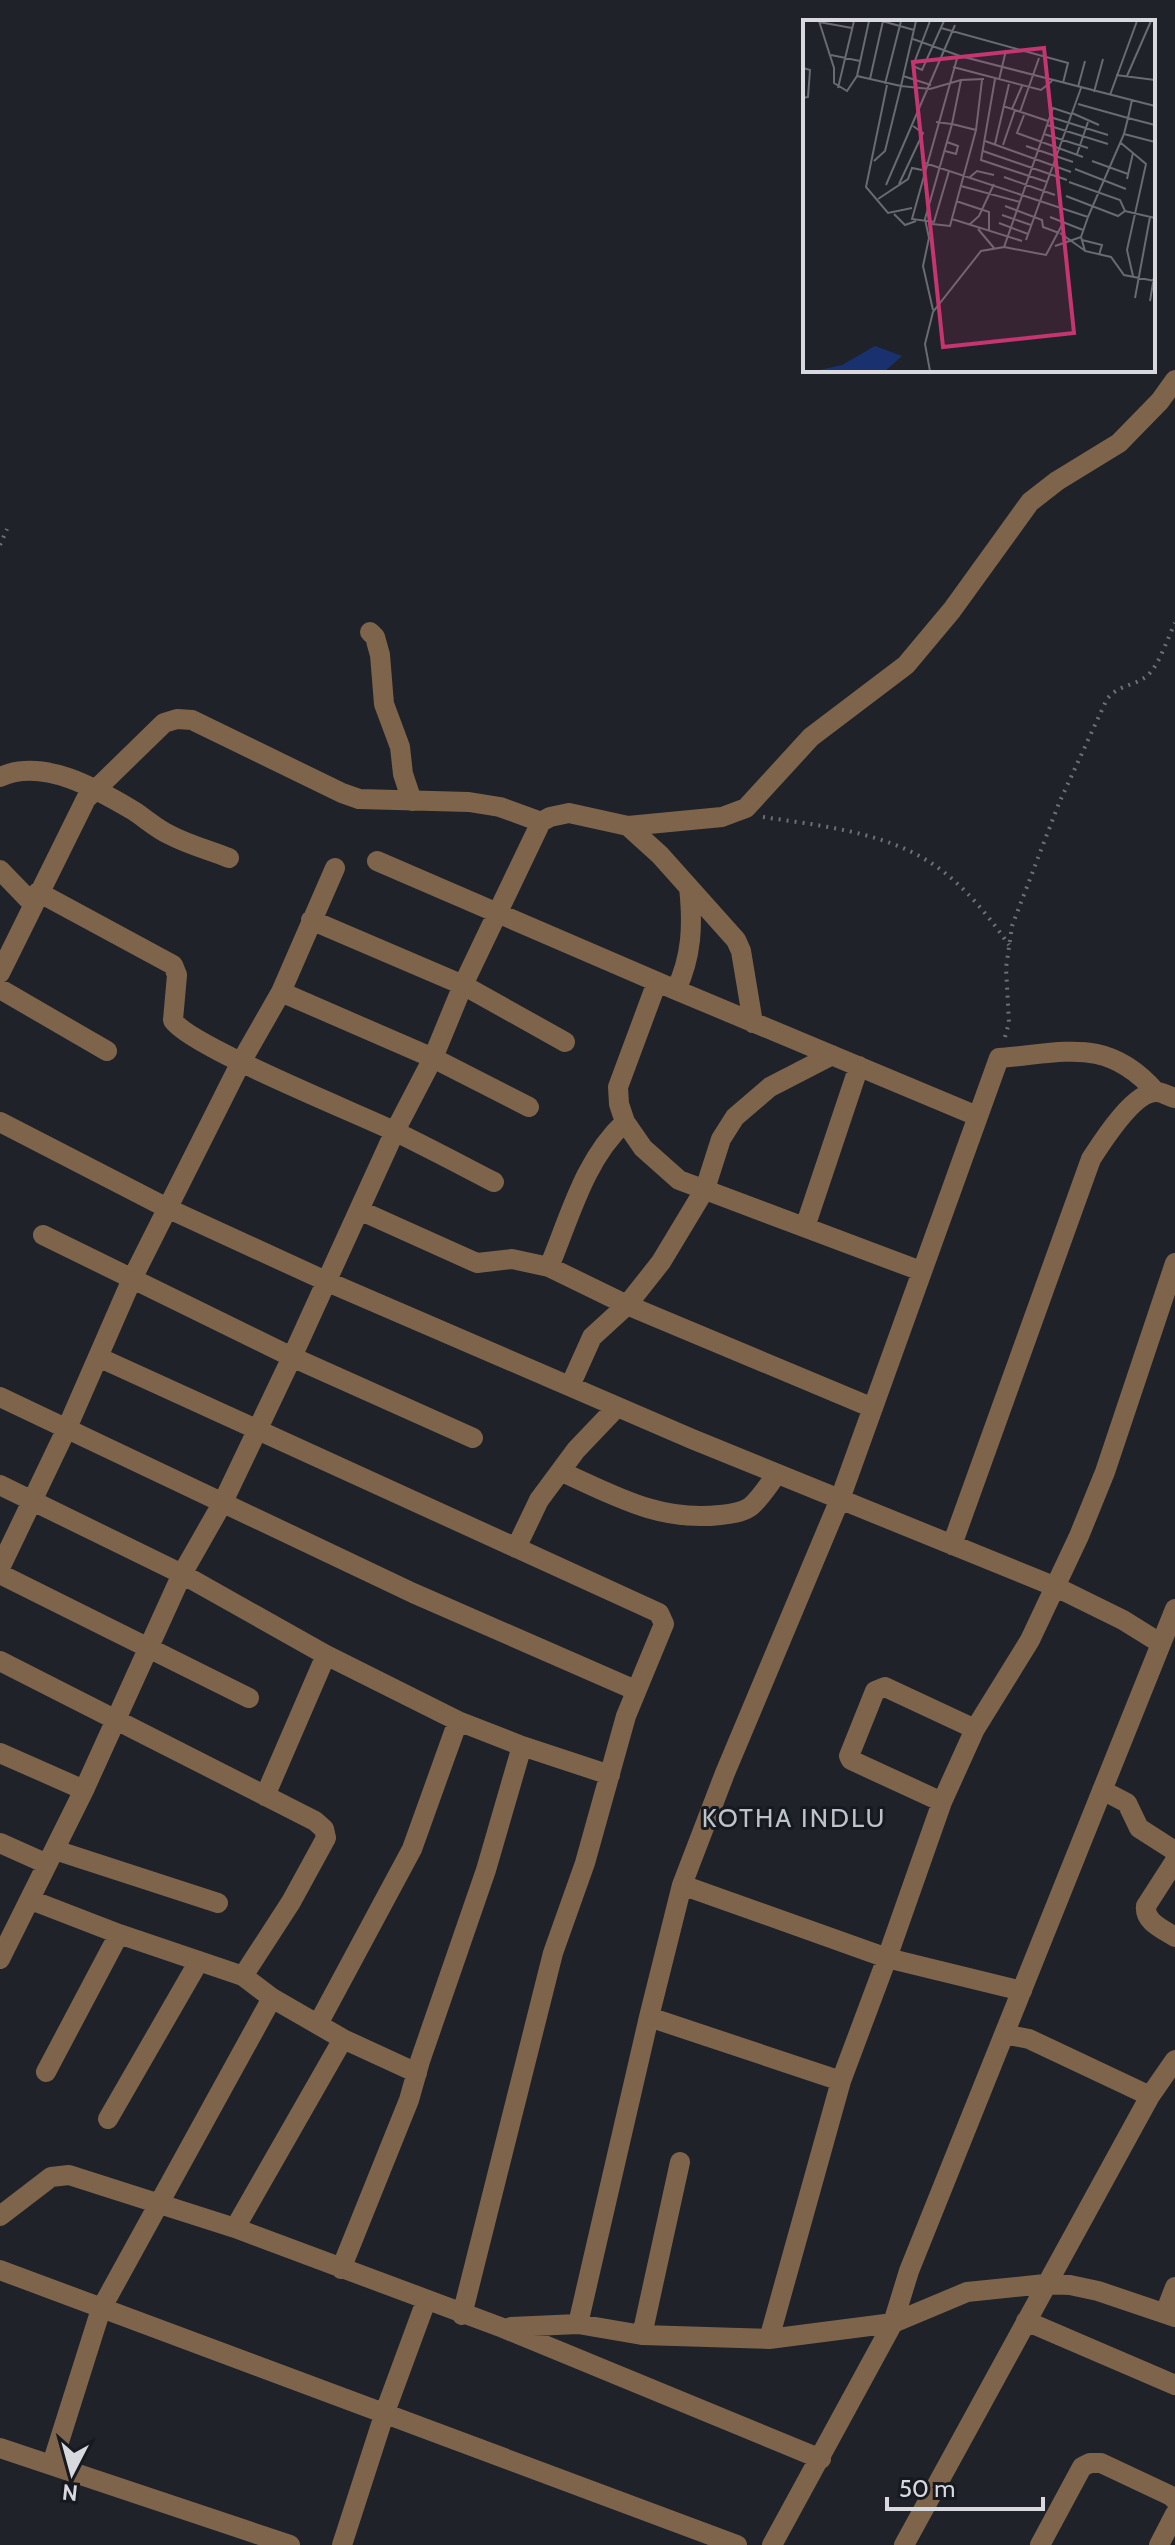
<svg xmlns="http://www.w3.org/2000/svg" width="1175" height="2545" viewBox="0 0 1175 2545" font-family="Cabin,sans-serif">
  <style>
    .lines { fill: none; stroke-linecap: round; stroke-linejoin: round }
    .path { stroke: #6e7077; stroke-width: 4; stroke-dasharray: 2 6; stroke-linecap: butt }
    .minor { stroke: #7e644b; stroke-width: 20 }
    .labels { text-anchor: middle; stroke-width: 6; stroke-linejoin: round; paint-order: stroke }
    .neighbourhood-label { font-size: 26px; letter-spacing: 2px; fill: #bec2ca; stroke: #16191f }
    .inset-road { fill: none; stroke: #696b71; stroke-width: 2 }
    .view { fill: #c5356f; fill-opacity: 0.15; stroke: #c5356f; stroke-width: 4 }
    .inset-edge { fill: none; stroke: #d7d9de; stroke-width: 4 }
  </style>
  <rect width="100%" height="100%" fill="#1f2229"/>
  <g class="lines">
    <path class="path" d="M0 545 7 529
      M763 817C816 825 876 831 923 858 958 878 986 912 1009 945
      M1005 1037 1009 1023 1006 968 1012 926 1059 803 1107 699C1118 685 1134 686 1147 676 1160 664 1167 639 1175 623"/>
    <path class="minor" d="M370 632 375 637 380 655 384 704 400 747 403 774 412 801
      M0 777C43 757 97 789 134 811 146 819 157 829 170 835 189 845 209 850 229 858
      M628 826 660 855 736 940 741 951 753 1023
      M377 861 676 990 977 1116
      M0 870 32 903
      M38 892 173 965 177 975 173 1020C187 1045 359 1114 396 1132 429 1148 461 1165 494 1182
      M311 920 463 985 565 1042
      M0 973 86 799 164 723 177 719 192 720 342 793 359 799 469 802 500 807 541 822
      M657 982 618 1087 619 1104 625 1122 643 1148 679 1180 921 1271
      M0 989 107 1051
      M676 990C692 956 693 925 689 887
      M281 992 433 1058 529 1107
      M0 1122 169 1209 328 1282 692 1439 1056 1587 1123 1620 1160 1643
      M359 1210 477 1263 512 1259 549 1267 627 1305 873 1408
      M805 1227 859 1066
      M43 1235 292 1357 473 1438
      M549 1267C570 1217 584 1160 625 1122
      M98 1357 659 1613 664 1624 626 1716 585 1863 553 1953 462 2315
      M570 1386 592 1337 627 1305 661 1262 705 1189 721 1139 735 1117 770 1087 832 1055
      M0 1397 413 1593 635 1690
      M562 1472C615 1496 660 1522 720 1515 730 1514 741 1513 750 1507 760 1499 769 1484 777 1474
      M0 1485 182 1574 326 1655 458 1721 522 1746 610 1775
      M952 1545 1091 1159C1102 1142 1134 1091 1157 1092 1162 1092 1170 1097 1175 1098
      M516 1548 539 1500 576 1450 617 1407
      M0 1568 67 1428 132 1279 241 1062 281 992 335 868
      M0 1574 249 1698
      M0 1661 315 1821 324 1829 326 1838 291 1902 243 1976
      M0 1753 84 1790
      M1102 1790 1127 1803 1139 1828 1175 1851
      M265 1796 326 1655
      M942 1802 851 1760 849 1756 875 1691 885 1687 975 1729
      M0 1843 47 1864
      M55 1850 218 1903
      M1175 1861 1146 1906C1144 1922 1163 1929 1175 1937
      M31 1900 119 1934 243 1976 272 1998 343 2039 417 2073
      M0 1959 84 1790 182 1574 223 1502 292 1357 395 1131 433 1058 463 985 541 822 550 817 569 813 628 826 722 817 746 808 811 737 906 665 952 610 1030 502 1057 481 1119 443 1160 401 1175 380
      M1022 1991 887 1958 942 1802 975 1729 1030 1640 1079 1536 1105 1472 1175 1263
      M649 2017 841 2081
      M318 2024 412 1849 458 1721
      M1004 2034 1029 2039 1150 2096
      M46 2072 119 1934
      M108 2119 199 1961
      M0 2216 51 2177 69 2175 235 2228 503 2328 821 2459
      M235 2228 343 2039
      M341 2269 409 2100 420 2061 486 1870 522 1746
      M0 2270 737 2545
      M1165 2313 1175 2287
      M1026 2321 1175 2385
      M578 2324 649 2017 682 1885 725 1773 840 1499 999 1058C1065 1053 1107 1036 1156 1092
      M511 2327 578 2324 642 2335 769 2339 841 2081 887 1958 682 1885
      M642 2335 680 2162
      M769 2339 893 2323 967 2292 1045 2284 1070 2285 1098 2291 1175 2317
      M0 2448 290 2545
      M52 2464 101 2309 272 1998
      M342 2545 385 2412 426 2301
      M772 2545 893 2323 909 2271 1175 1609
      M904 2545 1150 2096 1175 2060
      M1040 2545 1082 2467 1090 2463H1101L1171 2496 1175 2500
      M1159 2545 1175 2514"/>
  </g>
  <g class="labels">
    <g class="neighbourhood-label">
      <text x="794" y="1827">KOTHA INDLU</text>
    </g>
  </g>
  <g transform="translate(803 20)">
    <rect width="352" height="352" fill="#1f2229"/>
    <path d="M72 326 99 336 82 351H12L39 345Z" fill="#19326f"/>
    <path class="inset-road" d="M16 1 31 48V63L44 71 54 56 66 1M79 1 111 10M127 1 110 46 119 50 141 1M16 2 49 8M138 8 265 43 260 63M110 19 157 36 352 86M28 35 57 41M150 47 238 70 249 61M0 48 7 50 5 77 0 78M313 55 352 60M54 56 98 66 113 1M100 56 128 65M324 56 348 1M67 59 80 1M192 59 178 140 244 162M196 60 203 30M82 64 98 1M84 65 63 167 85 193 109 188M275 67 282 41M35 68 51 1M291 72 300 39M307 75 334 1M329 80 325 98 352 105M275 84 325 98 321 114 352 122M200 86 245 101M209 89 219 66M217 92 236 38M269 93 296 105M221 95 214 113 280 137M247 97 305 115M244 105 305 124M173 110 149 104 158 60 181 59M241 114 285 128M182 121 268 152M318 123 343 144 324 230 330 256M192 124 206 64M200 125 212 90M223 126 270 142M142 131 153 134 155 126 144 122M180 131 264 160M274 134 285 102M71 141 82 131 98 66 127 69 158 60M289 141 325 154M122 143 285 197 321 114M272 149 323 169M146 151 131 202 109 199 155 35M167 157 174 151 191 155M201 157 252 175M324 159 330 133M266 162 317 180 322 191M96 164 120 113 110 106M83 165 152 5M158 166 217 182M263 176 315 196 322 191 352 198M75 179 105 159 109 148 119 150M153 181 186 192V211M202 186 239 200 240 207 256 213M91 194 102 205 113 201M199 195 228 205M247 197 280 210M285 197 278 217 282 231 308 237 321 255 352 261M149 199 219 221M196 203 225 214M129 204 147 206 173 110 179 60M166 205 176 196 191 164M175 209 191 228M257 213 281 230M223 220 278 68M279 220 299 225 296 235M252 226 278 217M201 227 243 235 260 203M332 278 347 197M347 281 352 251M130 290 120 246 126 218 122 199 149 104 133 102M127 351 122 324 130 292 178 231 201 227 250 88 268 94"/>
    <path class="view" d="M241 28 271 313 140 327 110 42Z"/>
    <rect width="352" height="352" class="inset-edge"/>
  </g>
  <g transform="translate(72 2473) rotate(186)" stroke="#16191f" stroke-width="6" paint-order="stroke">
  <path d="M0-6L14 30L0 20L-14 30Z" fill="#d7d9de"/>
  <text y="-12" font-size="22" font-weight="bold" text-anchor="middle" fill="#d7d9de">N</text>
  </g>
  <path d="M887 2497v12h156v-12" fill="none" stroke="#d7d9de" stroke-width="4"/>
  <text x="899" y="2497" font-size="24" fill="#d7d9de" stroke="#16191f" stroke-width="6" paint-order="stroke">50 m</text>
</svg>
